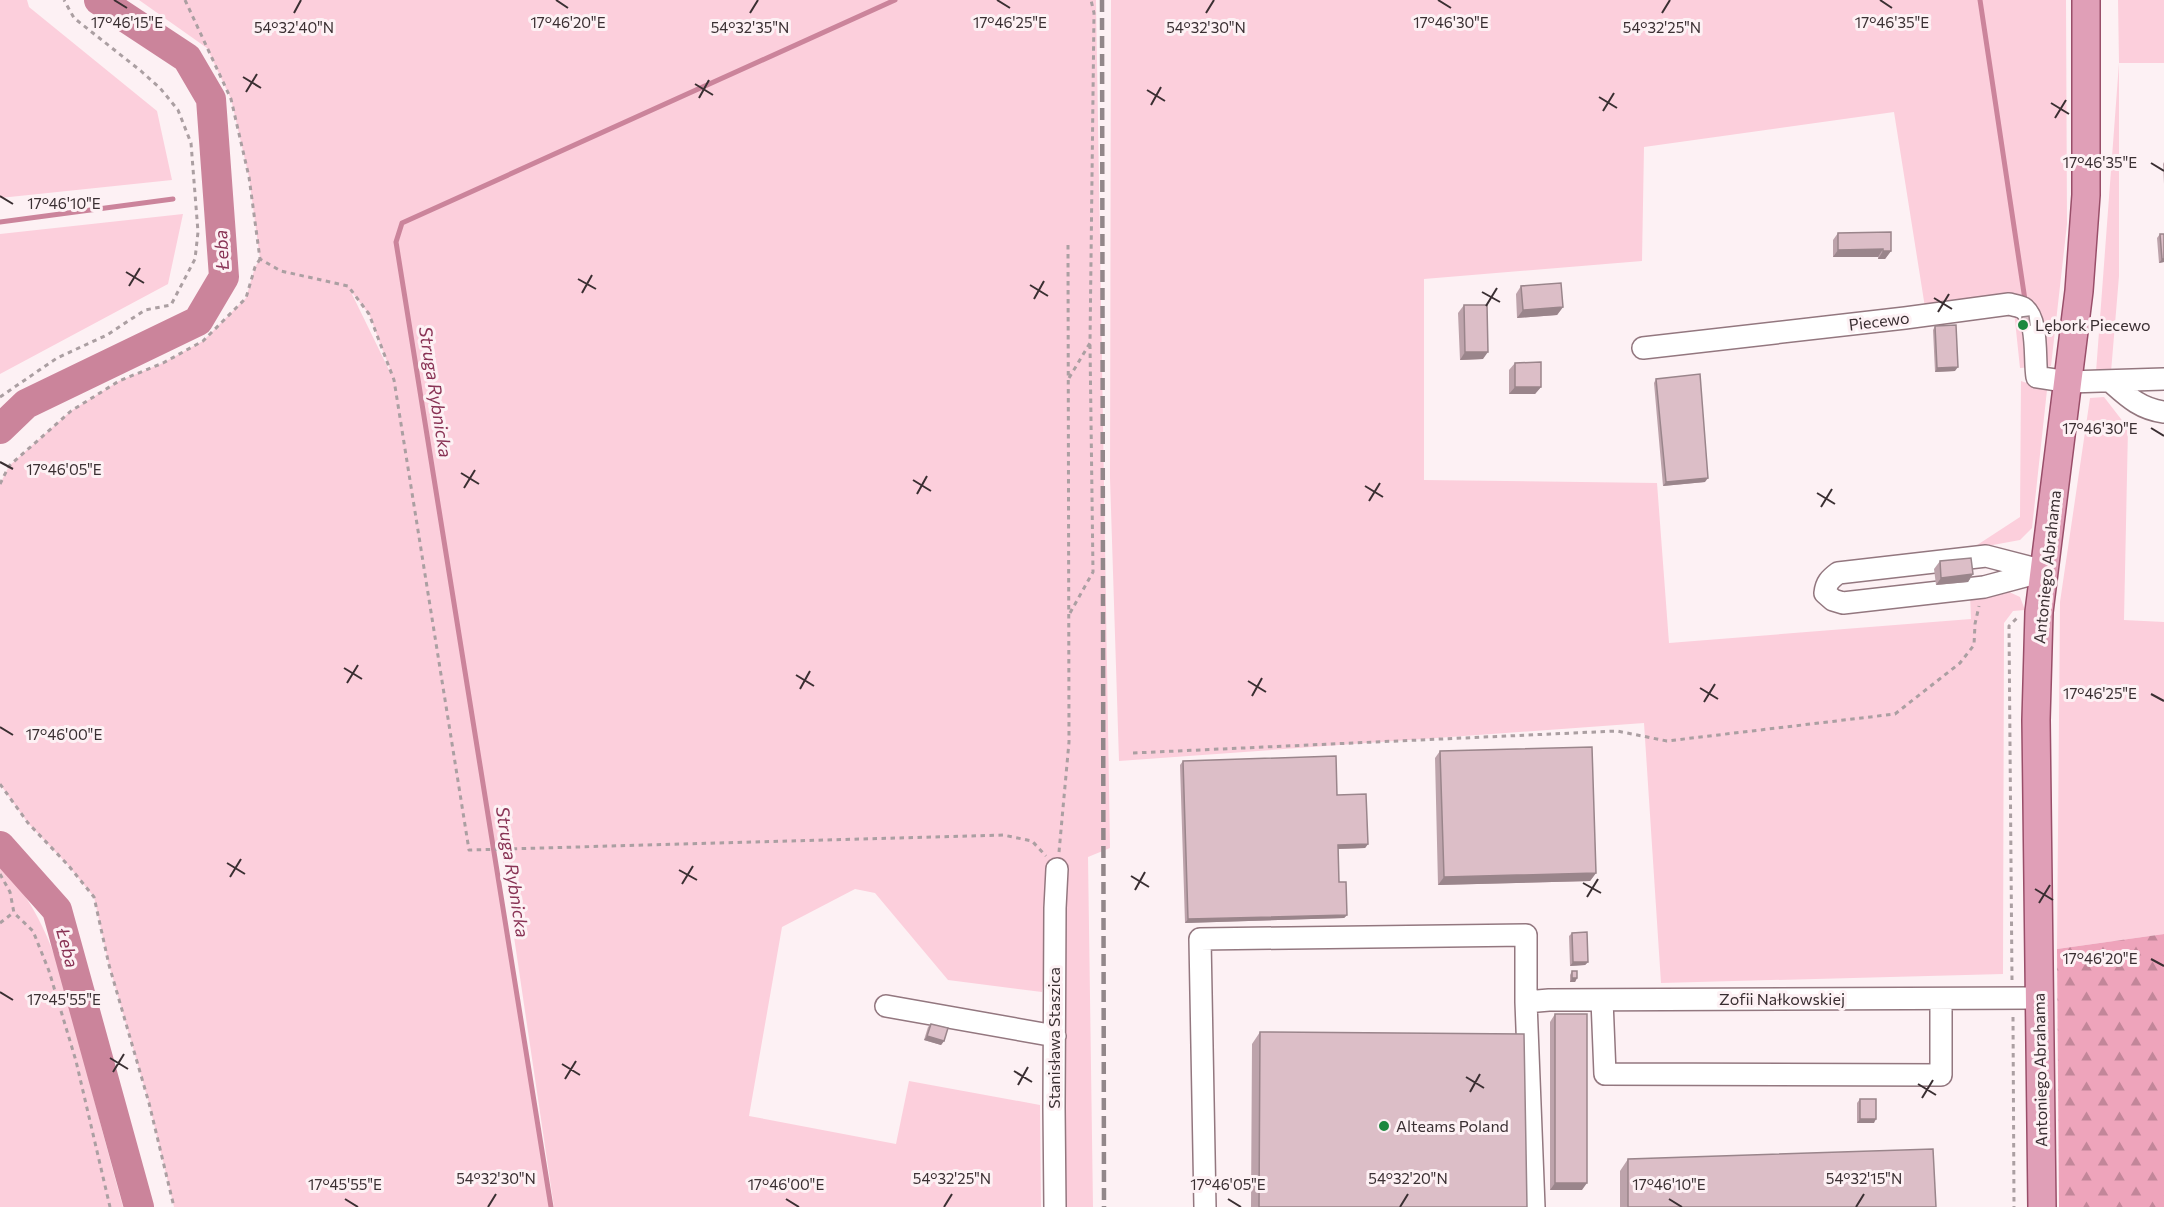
<svg xmlns="http://www.w3.org/2000/svg" width="2164" height="1207" viewBox="0 0 2164 1207" font-family="Commissioner,sans-serif">
  <style>
    .grass { fill: #fccfdc; fill-rule: evenodd }
    .forest { fill: url(#forest-firs) }
    .lines { fill: none; stroke-linecap: round; stroke-linejoin: round }
    .stream { stroke: #cb849b; stroke-width: 5 }
    .river { stroke: #cb849b; stroke-width: 30 }
    .minor-casing { stroke: #93777f; stroke-width: 24 }
    .major-casing { stroke: #994e69; stroke-width: 30 }
    .path { stroke: #ab9fa2; stroke-width: 3; stroke-dasharray: 4.5 4.5; stroke-linecap: butt }
    .minor { stroke: #fff; stroke-width: 21 }
    .major { stroke: #e09fb7; stroke-width: 27 }
    .rail { stroke: #92878a; stroke-width: 4.5; stroke-dasharray: 12 6; stroke-linecap: butt }
    .wall { fill: #bda3ab }
    .shaded-wall { fill: #9a858b }
    .building { fill: #dcbec7; stroke: #9a858b; stroke-width: 1.5 }
    .ticks { fill: none; stroke: #3a2f32; stroke-width: 2 }
    .poi-dot { fill: #1c883f; stroke: #fdf1f4; stroke-width: 2 }
    .labels { text-anchor: middle; stroke-width: 6; stroke-linejoin: round; paint-order: stroke }
    .street-label { font-size: 16px; fill: #3a2f32; stroke: #fdf1f4 }
    .poi-label { font-size: 16px; fill: #3a2f32; stroke: #fdf1f4; text-anchor: start }
    .water-label { font-size: 18px; font-style: italic; fill: #893355; stroke: #fdf1f4 }
    .ticks-label { font-size: 15px; text-anchor: middle; fill: #3a2f32; stroke: #fdf1f4; stroke-width: 6; stroke-linejoin: round; paint-order: stroke }
  </style>
  <defs>
    <pattern id="forest-firs" width="22" height="20" patternUnits="userSpaceOnUse" patternTransform="scale(1.5)"><rect width="22" height="20" fill="#eea4bb"/><path d="M5 1l3.5 6h-7zM16 11l3.5 6h-7z" fill="#c28699"/></pattern>
  </defs>
  <rect width="100%" height="100%" fill="#fdf1f4"/>
  <path class="grass" d="M0 0H27L29 7 157 111 172 180 0 198Z
    M139 0H1096L1110 848 1088 857 1093 1207H1055L1056 877 1042 992 948 980 875 893 855 889 782 927 749 1116 896 1144 909 1081 1040 1105 1041 1207H554L501 849 493 850 551 1207H174L149 1103 109 965 94 897 68 865 28 823 0 784V484L9 466 71 411 119 381 163 363 203 341 246 298 255 267 260 259 249 177 231 99 207 48ZM350 290 369 314 391 372H390Z
    M1111 0H2066L2067 224 2051 366 2020 368 2014 311 1927 320 1894 112 1644 147 1642 261 1424 279V480L1657 483 1669 643 1971 619 1970 594 2007 591 2020 597 2025 610 2013 611 2004 623 2003 974 1661 983 1644 723 1119 761 1110 478Z
    M2118 0H2164V63H2119V276L2111 372H2096L2119 63Z
    M183 214 168 284 0 374V234Z
    M2021 381 2047 390 2032 528 2020 540 1971 549 2020 517Z
    M2104 397 2128 428 2124 620 2164 622V934L2057 949 2060 602 2090 398Z
    M0 866C52 917 65 989 83 1056 96 1107 109 1157 123 1207H0Z"/>
  <path class="forest" d="M2164 934V1207H2059L2057 949Z"/>
  <g class="lines">
    <path class="stream" d="M1980 0 2025 300
      M0 222 173 199
      M551 1207 396 242 402 223 895 0"/>
    <path class="river" d="M0 429 26 404 198 321 224 277 211 99 187 58 99 0
      M0 846 57 910 139 1207"/>
    <defs>
      <path id="minor" d="M1643 348 1905 318 2009 304C2013 305 2019 306 2023 308 2039 318 2034 360 2037 377L2069 382 2164 379
        M2110 381C2127 396 2140 409 2164 412
        M1986 556 2044 571 1984 587 1843 603 1833 600 1825 593C1826 583 1830 579 1838 573Z
        M1602 1000 1605 1074 1941 1075V999
        M1526 1002 1549 1000 2039 998
        M886 1006 1055 1036
        M1055 1207 1054 1108 1055 908 1057 869
        M1205 1207 1200 939 1526 935V1002L1534 1207"/>
      <path id="major" d="M2042 1207 2036 720 2039 612 2079 291 2086 195V0"/>
    </defs>
    <use href="#minor" class="minor-casing"/>
    <use href="#major" class="major-casing"/>
    <path class="path" d="M185 0 231 99 249 177 260 259 281 271 348 286 369 314 394 380 469 850 1003 835 1032 841 1046 856
      M1069 378 1090 343 1094 13 1091 0
      M0 397 57 358 107 335 145 310 171 305 195 259 198 232 191 143 178 110 160 88 141 71 74 18 64 0
      M0 484 9 466 71 411 119 381 163 363 203 341 246 298 255 267 260 259
      M1070 613 1093 572 1090 344
      M1133 753 1617 731 1667 741 1895 714 1960 663 1974 645 1975 624 1979 606
      M0 784 28 823 68 865 94 897 109 965 149 1103 174 1207
      M1059 852 1069 742 1068 244
      M0 874 10 892 14 913 33 931 49 971 76 1061 110 1207
      M0 923 13 913
      M2012 980 2009 626 2017 618
      M2013 1017 2014 1207"/>
    <use href="#minor" class="minor"/>
    <use href="#major" class="major"/>
    <path class="rail" d="M1102 0 1104 1207"/>
  </g>
  <path class="wall" d="M2164 162V184L2163 164Z
    M1838 233 1891 251 1885 259H1878V257H1833V240Z
    M2160 234 2164 262 2159 263 2157 238Z
    M1521 286 1563 307 1557 315 1517 318 1516 294Z
    M1464 305 1483 359 1460 360 1458 313Z
    M2022 317 2027 329H2020L2019 321Z
    M1935 326 1955 371 1935 372 1933 330Z
    M1515 363 1541 387 1535 394H1509V370Z
    M1656 379 1705 482 1663 486 1654 383Z
    M1940 561 1973 574 1968 582 1936 585 1934 569Z
    M1440 751 1596 873 1590 881 1438 885 1435 758Z
    M1183 761 1337 795 1368 844 1365 848 1338 849 1339 882 1347 915 1344 918 1185 923 1180 765Z
    M1572 933 1588 962 1585 965 1570 966 1569 936Z
    M1572 971 1577 978 1575 982H1570V975Z
    M1555 1014 1582 1190H1550V1022Z
    M931 1024 944 1041 941 1045 924 1040 928 1027Z
    M1260 1032 1527 1207H1251L1252 1044Z
    M1860 1099 1874 1123H1857V1103Z
    M1628 1159 1936 1207H1620V1171Z"/>
  <path class="shaded-wall" d="M1883 249 1878 257H1833L1838 250Z
    M1883 251H1891L1885 259H1878Z
    M2162 259H2164V262L2159 263Z
    M1563 307 1557 315 1517 318 1523 310Z
    M2022 325H2030L2027 329H2020Z
    M1465 352H1488L1483 359 1460 360Z
    M1958 367 1955 371 1935 372 1937 368Z
    M1515 387H1541L1535 394H1509Z
    M1708 478 1705 482 1663 486 1666 482Z
    M1973 574 1968 582 1936 585 1941 578Z
    M1368 844 1365 848 1336 849 1338 845Z
    M1596 873 1590 881 1438 885 1444 877Z
    M1347 915 1344 918 1185 923 1188 919Z
    M1573 962H1588L1585 965 1570 966Z
    M1572 978H1577L1575 982H1570Z
    M927 1036 944 1041 941 1045 924 1040Z
    M1860 1119H1876L1874 1123H1857Z
    M1555 1183H1587L1582 1190H1550Z"/>
  <path class="building" d="M1891 232V251H1883V249L1838 250V233Z
    M2160 234H2164V259H2162Z
    M1561 283 1563 307 1523 310 1521 286Z
    M1464 305H1487L1488 352H1465Z
    M2029 316 2030 325H2022V317Z
    M1956 325 1958 367 1937 368 1935 326Z
    M1541 362V387H1515V363Z
    M1700 374 1708 478 1666 482 1656 379Z
    M1971 558 1973 574 1941 578 1940 561Z
    M1592 747 1596 873 1444 877 1440 751Z
    M1336 756 1337 795 1366 794 1368 844 1338 845 1339 882H1346L1347 915 1188 919 1183 761Z
    M1587 932 1588 962H1573L1572 933Z
    M1572 971H1577V978H1572Z
    M1555 1014H1587V1183H1555Z
    M931 1024 948 1028 944 1041 927 1036Z
    M1260 1032 1524 1034 1527 1207H1259Z
    M1860 1099H1876V1119H1860Z
    M1933 1149 1936 1207H1628V1159Z"/>
  <path class="ticks" d="M114 0 127 8M556 0 568 8M997 0 1010 8M1438 0 1451 8M1880 0 1892 8M294 13 301 0M750 13 758 0M1206 13 1214 0M1662 13 1670 0M243 77 261 88M695 84 713 95M1147 90 1165 101M246 92 257 74M1599 97 1617 108M699 98 709 80M2051 103 2069 114M1151 105 1161 87M1603 111 1614 93M2055 118 2066 100M2151 163 2164 171M0 196 13 204M126 272 144 283M578 279 596 289M1030 285 1048 296M129 286 140 268M1482 292 1500 302M582 293 592 275M1934 298 1952 309M1034 299 1044 281M1486 306 1497 288M1938 312 1949 294M2151 428 2164 436M0 462 13 469M461 473 479 484M913 480 931 491M1365 486 1383 497M464 488 475 470M1817 493 1835 504M917 494 927 476M1369 501 1380 483M1821 507 1832 489M344 668 362 679M796 675 814 686M1248 681 1266 692M347 683 358 665M1700 688 1718 699M800 689 810 671M2151 694 2164 701M1252 696 1262 678M1704 702 1715 684M0 727 13 735M227 863 245 874M679 870 697 880M1131 876 1149 887M230 877 241 859M1583 883 1601 893M682 884 693 866M2035 889 2053 900M1135 890 1145 872M1587 897 1598 879M2039 903 2050 885M2151 959 2164 966M0 992 13 1000M110 1058 128 1069M562 1064 580 1075M1014 1071 1032 1082M113 1072 124 1054M1466 1077 1484 1088M565 1079 576 1061M1918 1084 1936 1095M1018 1085 1028 1067M1470 1092 1480 1074M1922 1098 1933 1080M345 1199 358 1207M786 1199 799 1207M1228 1199 1241 1207M1669 1199 1682 1207M488 1207 496 1194M944 1207 952 1194M1400 1207 1408 1194M1856 1207 1864 1194"/>
  <g class="poi-dot">
    <circle cx="2023" cy="325" r="6"/>
    <circle cx="1384" cy="1126" r="6"/>
  </g>
  <g class="labels">
    <g class="street-label">
      <text transform="translate(1879 321) rotate(-7)" y="6">Piecewo</text>
      <text transform="translate(2047 567) rotate(-84)" y="6">Antoniego Abrahama</text>
      <text x="1782" y="1005">Zofii Nałkowskiej</text>
      <text transform="translate(1054 1038) rotate(-90)" y="6">Stanisława Staszica</text>
      <text transform="translate(2040 1070) rotate(-91)" y="6">Antoniego Abrahama</text>
    </g>
    <g class="poi-label">
      <text x="2035" y="331">Lębork Piecewo</text>
      <text x="1396" y="1132">Alteams Poland</text>
    </g>
    <g class="water-label">
      <text transform="translate(222 250) rotate(-93)" y="6">Łeba</text>
      <text transform="translate(435 392) rotate(81)" y="6">Struga Rybnicka</text>
      <text transform="translate(512 872) rotate(81)" y="6">Struga Rybnicka</text>
      <text transform="translate(67 948) rotate(75)" y="6">Łeba</text>
    </g>
  </g>
  <g class="ticks-label">
    <text x="568" y="28">17°46'20"E</text>
    <text x="127" y="28">17°46'15"E</text>
    <text x="1010" y="28">17°46'25"E</text>
    <text x="1451" y="28">17°46'30"E</text>
    <text x="1892" y="28">17°46'35"E</text>
    <text x="750" y="33">54°32'35"N</text>
    <text x="1662" y="33">54°32'25"N</text>
    <text x="294" y="33">54°32'40"N</text>
    <text x="1206" y="33">54°32'30"N</text>
    <text x="2100" y="168">17°46'35"E</text>
    <text x="64" y="209">17°46'10"E</text>
    <text x="2100" y="434">17°46'30"E</text>
    <text x="64" y="475">17°46'05"E</text>
    <text x="2100" y="699">17°46'25"E</text>
    <text x="64" y="740">17°46'00"E</text>
    <text x="2100" y="964">17°46'20"E</text>
    <text x="64" y="1005">17°45'55"E</text>
    <text x="496" y="1184">54°32'30"N</text>
    <text x="952" y="1184">54°32'25"N</text>
    <text x="1408" y="1184">54°32'20"N</text>
    <text x="1864" y="1184">54°32'15"N</text>
    <text x="345" y="1190">17°45'55"E</text>
    <text x="786" y="1190">17°46'00"E</text>
    <text x="1228" y="1190">17°46'05"E</text>
    <text x="1669" y="1190">17°46'10"E</text>
  </g>
</svg>
